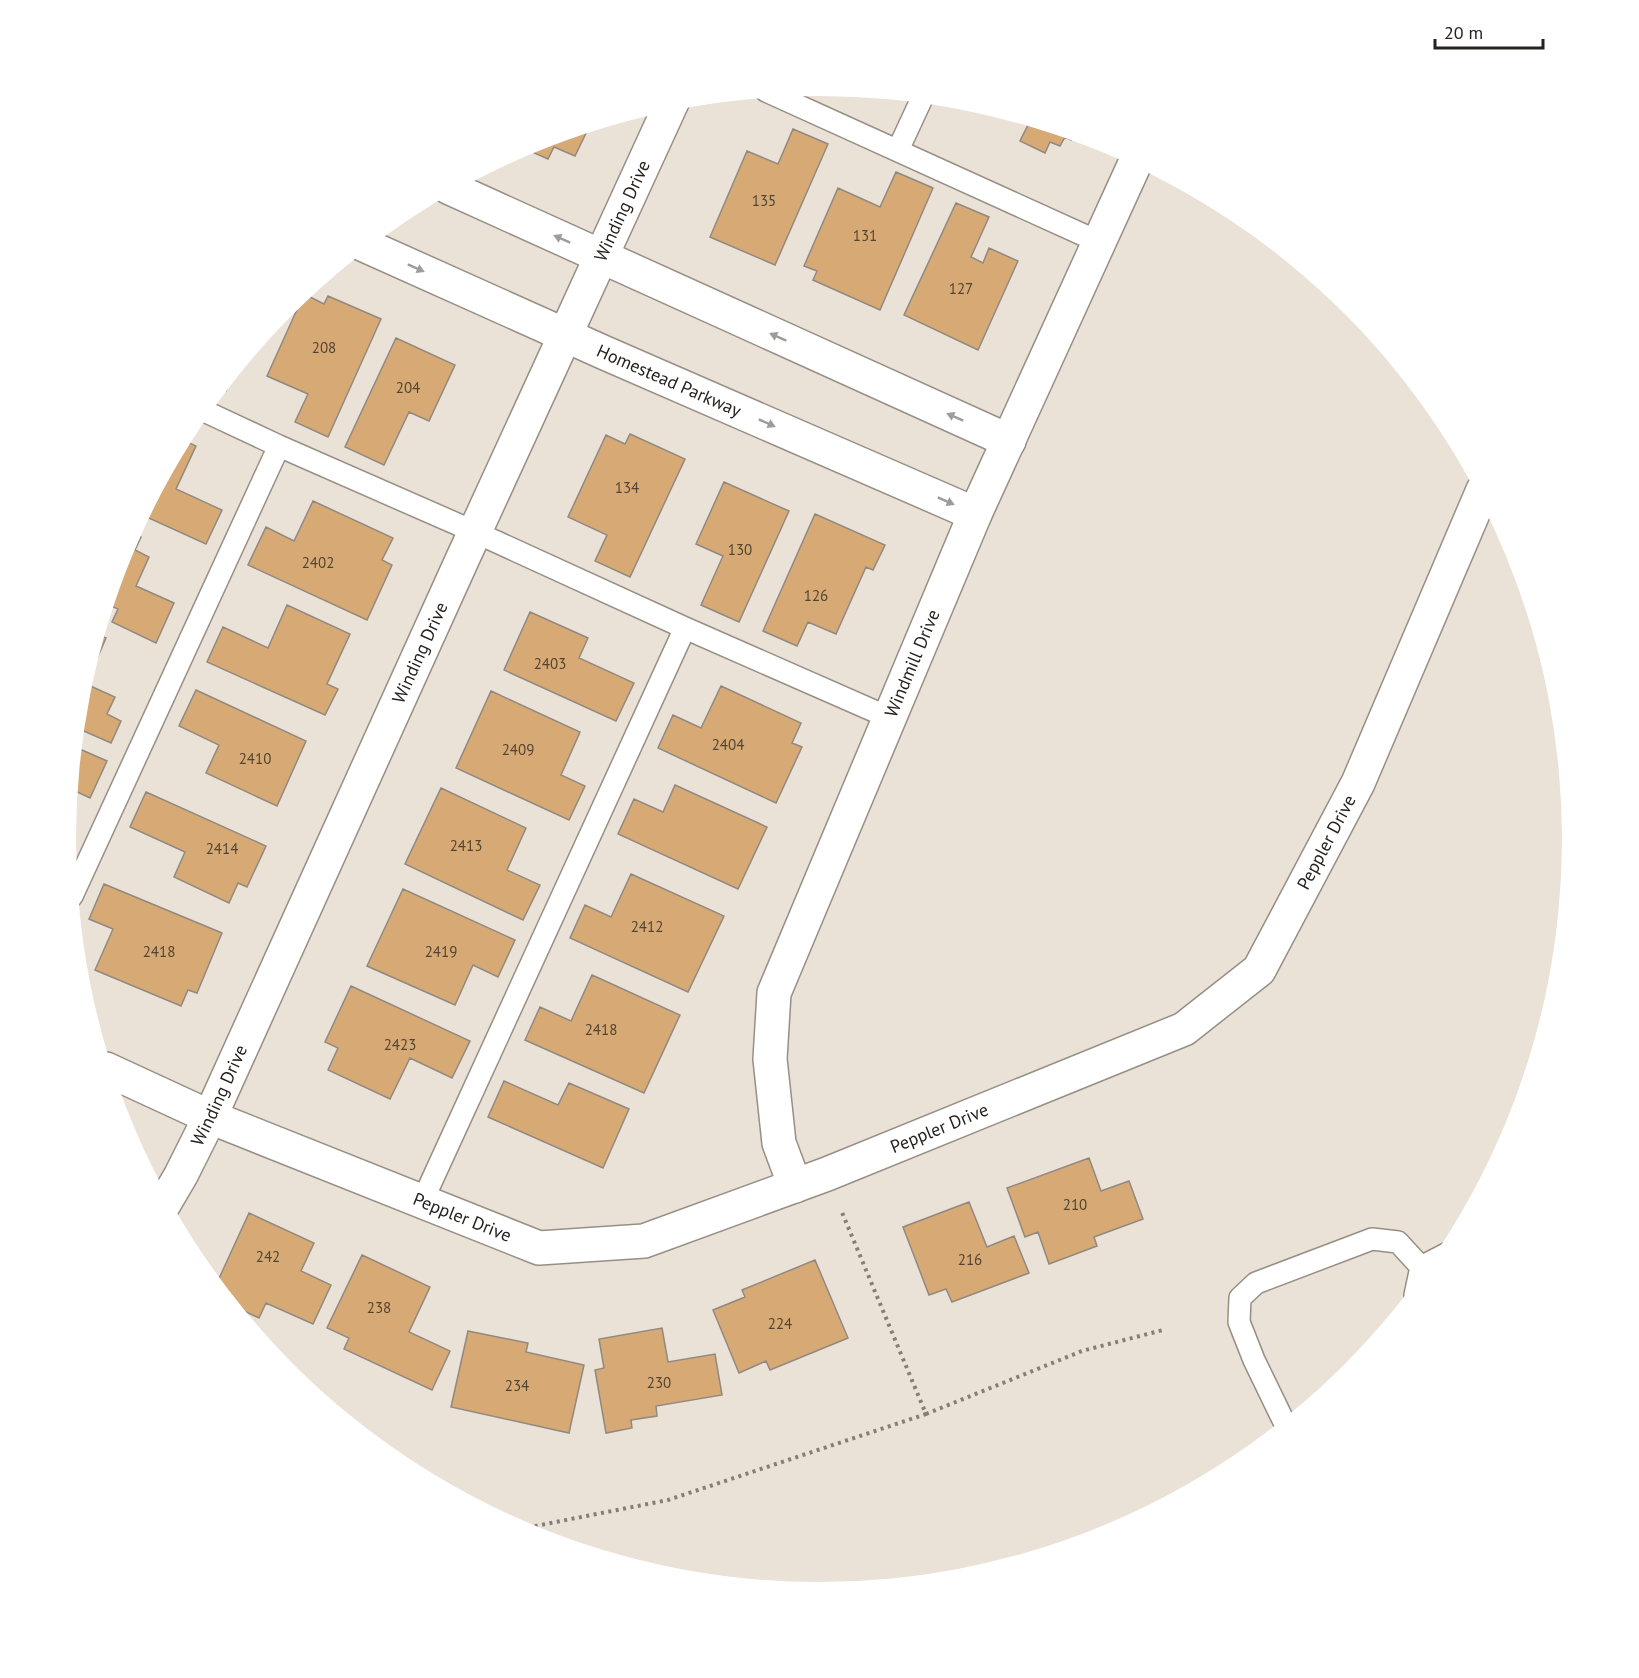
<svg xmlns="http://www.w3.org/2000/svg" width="1639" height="1678" viewBox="0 0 1639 1678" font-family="'PT Sans',sans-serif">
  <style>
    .building { fill: #d7aa75; stroke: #918980; stroke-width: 1.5 }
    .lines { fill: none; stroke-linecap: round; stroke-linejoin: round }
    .lane-casing { stroke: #978f85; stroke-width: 24 }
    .street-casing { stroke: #978f85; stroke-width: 36 }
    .path { stroke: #847e77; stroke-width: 4; stroke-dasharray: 3 4.5; stroke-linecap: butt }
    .lane { stroke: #fff; stroke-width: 21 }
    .street { stroke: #fff; stroke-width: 33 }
    .oneway { fill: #9d9c9a }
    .labels { text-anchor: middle; stroke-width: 6; stroke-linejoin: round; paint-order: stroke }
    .number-label { font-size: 15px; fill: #524434 }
    .street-label { font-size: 18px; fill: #25221e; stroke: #fff }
  </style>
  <rect width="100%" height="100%" fill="#eae1d7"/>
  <path class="building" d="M1031 119 1074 133 1071 140 1065 137 1060 146 1050 142 1045 153 1020 141Z
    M590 125 575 156 554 147 548 159 523 148 531 143Z
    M793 129 828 144 775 265 710 237 747 151 778 164Z
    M896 172 933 188 880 310 813 280 817 271 804 266 838 188 880 207Z
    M956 203 989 217 971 257 983 263 989 248 1018 261 978 350 904 315Z
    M304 294 324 304 328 296 381 319 328 437 295 422 308 394 267 376Z
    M396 338 455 365 429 421 409 412 384 465 345 447Z
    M237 367 226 391 220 388Z
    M630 434 685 459 630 577 595 561 607 535 568 517 606 435 625 444Z
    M183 440 196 446 176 489 222 510 206 544 142 515Z
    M724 482 789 511 739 622 701 605 723 556 696 544Z
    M313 501 393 538 382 560 392 565 367 620 248 565 266 527 294 541Z
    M815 514 885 545 873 570 866 567 836 634 808 622 797 646 763 631Z
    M133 533 141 537 135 550 149 557 136 586 174 603 156 643 112 622 118 609 107 604 123 550Z
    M287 605 350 634 327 684 338 689 325 715 207 662 223 627 268 648Z
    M530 612 588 638 579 658 634 683 616 721 504 670Z
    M98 635 106 638 86 684 115 697 107 714 121 721 111 743 77 728 81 692Z
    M721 686 801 723 792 743 802 747 776 803 658 748 673 715 701 728Z
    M196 690 306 741 277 806 206 773 219 745 179 726Z
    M491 691 580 732 561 775 585 786 569 820 456 768Z
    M75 747 107 761 90 798 71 789Z
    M675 785 767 827 738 889 618 834 634 799 663 812Z
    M441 788 526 828 507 870 540 885 523 920 405 864Z
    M146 792 266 846 247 887 238 883 229 903 174 877 185 852 130 827Z
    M631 874 724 916 688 992 570 938 585 905 611 917Z
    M104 884 222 933 197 993 188 990 181 1006 95 970 113 929 89 919Z
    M403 889 515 940 498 977 473 965 455 1005 367 966Z
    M592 975 680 1015 644 1093 525 1040 540 1007 571 1021Z
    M351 986 470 1041 452 1078 410 1058 390 1099 328 1070 338 1048 325 1042Z
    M504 1081 558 1105 569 1083 629 1109 603 1168 488 1117Z
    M1089 1158 1101 1191 1129 1181 1143 1219 1094 1237 1097 1246 1049 1264 1038 1232 1025 1237 1007 1188Z
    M969 1202 987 1247 1014 1236 1029 1273 952 1302 946 1289 929 1295 903 1227Z
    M249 1213 314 1243 301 1271 331 1285 313 1324 266 1303 259 1318 233 1306 216 1285Z
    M362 1255 430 1287 409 1332 450 1351 432 1390 344 1349 349 1338 327 1328Z
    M815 1260 848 1338 770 1370 766 1361 739 1373 713 1310 745 1297 742 1290Z
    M662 1328 668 1362 715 1354 722 1395 656 1406 657 1416 631 1420 632 1428 606 1433 595 1370 604 1368 599 1339Z
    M468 1331 528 1343 526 1352 584 1365 569 1433 451 1407Z"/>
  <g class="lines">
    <defs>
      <path id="lane" d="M766 91 1099 242
        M898 150 923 96
        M202 410 279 446 475 532 685 628 890 718
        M72 896 279 446
        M422 1202 685 628
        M1415 1295 1421 1267 1448 1253
        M1286 1426 1254 1360 1239 1322 1240 1298 1256 1283 1372 1239 1398 1242 1421 1267"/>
      <g id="street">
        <path d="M448 187 1009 441"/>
        <path id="s1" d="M362 244 605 353 975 514"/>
        <path id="s2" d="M106 1069 210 1117 539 1248 644 1241 827 1174 1184 1029 1259 970 1358 783 1483 490"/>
        <path id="s3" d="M795 1186 779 1143 770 1059 774 993 975 514 1137 159"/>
        <path id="s4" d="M164 1204 181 1175 210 1117 462 560 673 100"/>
      </g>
    </defs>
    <use href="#lane" class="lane-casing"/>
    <use href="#street" class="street-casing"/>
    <path class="path" d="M926 1414 1082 1351 1163 1330
      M520 1529 668 1500 926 1414 841 1210"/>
    <use href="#lane" class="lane"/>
    <use href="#street" class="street"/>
  </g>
  <defs><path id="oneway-solid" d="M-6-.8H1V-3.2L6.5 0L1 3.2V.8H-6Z" transform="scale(1.5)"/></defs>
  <g class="oneway">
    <use href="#oneway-solid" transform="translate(562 239) rotate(-156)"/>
    <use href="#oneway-solid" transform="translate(416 268) rotate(24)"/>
    <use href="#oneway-solid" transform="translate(778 337) rotate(-156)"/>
    <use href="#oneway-solid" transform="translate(955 417) rotate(-156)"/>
    <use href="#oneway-solid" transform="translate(767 423) rotate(24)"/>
    <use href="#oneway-solid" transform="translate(946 501) rotate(24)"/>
  </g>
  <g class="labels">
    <g class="number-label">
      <text x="764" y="206">135</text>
      <text x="865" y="241">131</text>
      <text x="961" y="294">127</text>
      <text x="324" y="353">208</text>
      <text x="408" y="393">204</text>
      <text x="627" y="493">134</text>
      <text x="740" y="555">130</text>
      <text x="318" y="568">2402</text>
      <text x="816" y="601">126</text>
      <text x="550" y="669">2403</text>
      <text x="728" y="750">2404</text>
      <text x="518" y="755">2409</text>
      <text x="255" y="764">2410</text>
      <text x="466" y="851">2413</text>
      <text x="222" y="854">2414</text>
      <text x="647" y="932">2412</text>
      <text x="159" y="957">2418</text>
      <text x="441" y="957">2419</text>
      <text x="601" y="1035">2418</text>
      <text x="400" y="1050">2423</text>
      <text x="1075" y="1210">210</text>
      <text x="268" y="1262">242</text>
      <text x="970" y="1265">216</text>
      <text x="379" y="1313">238</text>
      <text x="780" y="1329">224</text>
      <text x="659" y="1388">230</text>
      <text x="517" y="1391">234</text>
    </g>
    <g class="street-label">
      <text dy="6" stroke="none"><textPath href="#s4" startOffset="1094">Winding Drive</textPath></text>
      <text dy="6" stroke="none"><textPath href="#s1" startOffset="336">Homestead Parkway</textPath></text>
      <text dy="6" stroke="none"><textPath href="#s4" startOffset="608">Winding Drive</textPath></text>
      <text dy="6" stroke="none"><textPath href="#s3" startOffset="554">Windmill Drive</textPath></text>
      <text dy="6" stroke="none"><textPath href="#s2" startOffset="1394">Peppler Drive</textPath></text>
      <text dy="6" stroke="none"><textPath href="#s4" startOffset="122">Winding Drive</textPath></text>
      <text dy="6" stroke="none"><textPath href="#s2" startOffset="890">Peppler Drive</textPath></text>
      <text dy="6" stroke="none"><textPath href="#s2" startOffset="386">Peppler Drive</textPath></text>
    </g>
  </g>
  <path d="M0 0H1639V1678H0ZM76 839a743 743 0 1 1 1486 0a743 743 0 1 1-1486 0Z" fill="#fff" fill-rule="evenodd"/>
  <path d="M1435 39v9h108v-9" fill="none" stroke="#25221e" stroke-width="3"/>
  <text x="1444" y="39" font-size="18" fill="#25221e" stroke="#ffffff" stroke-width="4.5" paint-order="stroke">20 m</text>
</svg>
